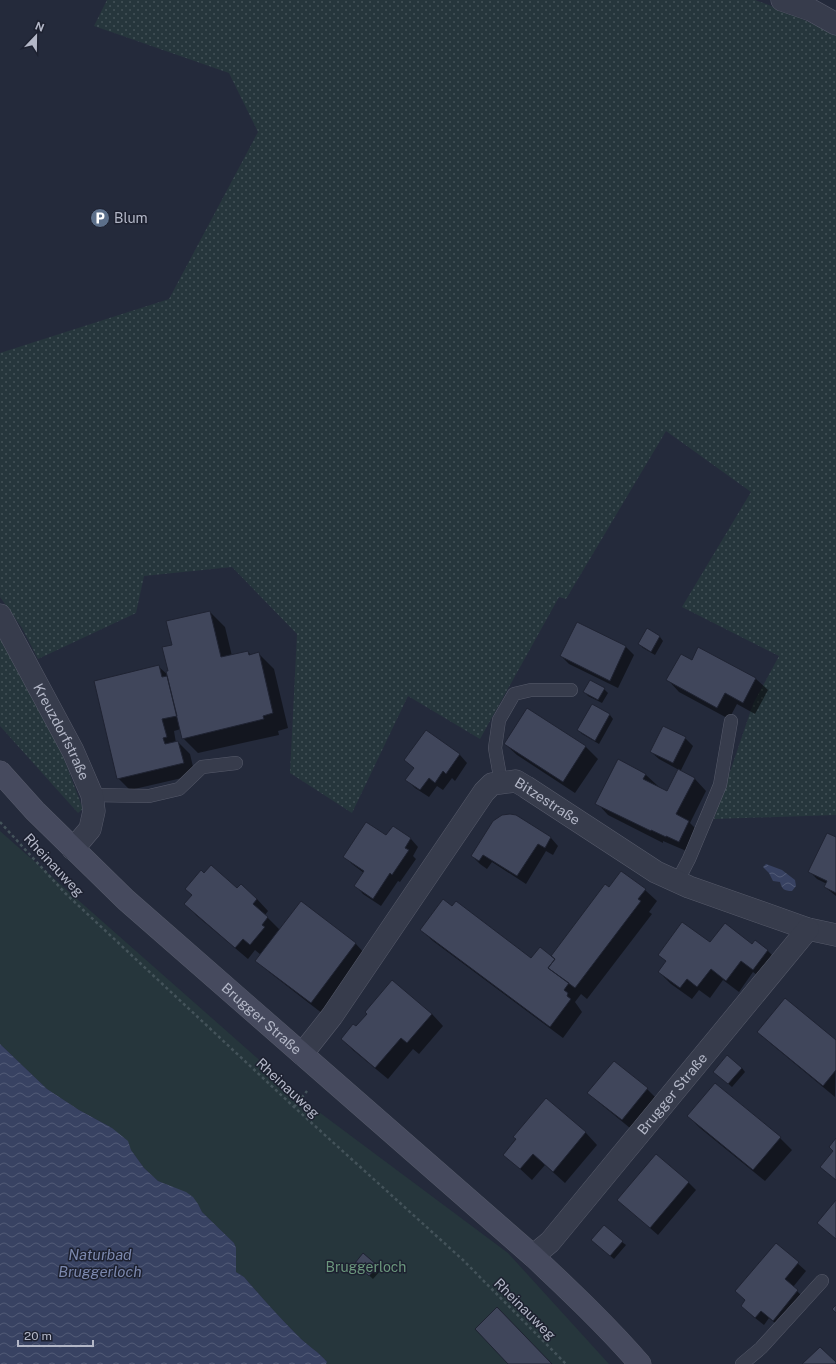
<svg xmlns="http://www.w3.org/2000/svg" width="836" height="1364" viewBox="0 0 836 1364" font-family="'Public Sans',sans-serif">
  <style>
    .grass { fill: url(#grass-dots) }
    .park { fill: #26363c }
    .water { fill: url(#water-waves) }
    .shadow { fill: #0007 }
    .building { fill: #40465b; stroke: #1f2332 }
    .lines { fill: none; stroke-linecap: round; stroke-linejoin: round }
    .lane-casing { stroke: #565a6a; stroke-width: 14 }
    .street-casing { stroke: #565a6a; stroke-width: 23 }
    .secondary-casing { stroke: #565a6a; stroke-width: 23 }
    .path { stroke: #44535a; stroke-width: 2.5; stroke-dasharray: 3 3; stroke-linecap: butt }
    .lane { stroke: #373c4c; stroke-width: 13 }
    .street { stroke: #373c4c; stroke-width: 22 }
    .secondary { stroke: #464a5e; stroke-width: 22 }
    .labels { text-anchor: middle; stroke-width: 3; stroke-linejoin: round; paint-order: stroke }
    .poi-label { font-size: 14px; fill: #b3b7c7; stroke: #1d2130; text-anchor: start }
    .street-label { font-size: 14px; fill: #b3b7c7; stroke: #1d2130 }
    .park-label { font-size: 14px; fill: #6b977d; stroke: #1d2130 }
    .water-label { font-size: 15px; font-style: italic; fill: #7c88ae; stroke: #1d2130 }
  </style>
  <defs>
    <pattern id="grass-dots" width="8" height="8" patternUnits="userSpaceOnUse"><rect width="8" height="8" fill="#26363c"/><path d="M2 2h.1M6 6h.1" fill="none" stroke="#435157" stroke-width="1.8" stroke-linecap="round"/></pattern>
    <pattern id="water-waves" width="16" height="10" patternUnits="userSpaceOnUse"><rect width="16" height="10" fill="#384262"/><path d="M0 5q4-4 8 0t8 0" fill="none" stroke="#525b77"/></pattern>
  </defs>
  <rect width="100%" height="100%" fill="#242a3b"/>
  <path class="grass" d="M107 0H755L785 11 836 35V815L714 819 753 704 779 656 682 607 751 492 666 431 566 599 559 597 480 739 408 696 352 813 290 773 297 634 232 567 144 576 136 613 38 659 22 628 0 597V353L169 299 258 132 229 73 94 26Z
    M0 634 50 722 83 809 78 813 0 726Z"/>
  <path class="park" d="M0 831 315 1109 508 1253 609 1364H326L327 1362C319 1352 308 1346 299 1337 280 1318 262 1298 244 1277L236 1272V1248L234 1243 202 1212 198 1204 177 1189 158 1181 144 1168 131 1150 112 1128 79 1110 47 1089 0 1044Z"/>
  <path class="water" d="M766 864 782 870 795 880 796 886 792 891C784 891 782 889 780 882L773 881 769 873 763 867Z
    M0 1044 47 1089 79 1110 112 1128 128 1141 131 1150 144 1168 158 1181 186 1192 193 1197 198 1204 202 1212 234 1243 236 1248V1272L244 1277C262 1298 280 1318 299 1337 308 1346 319 1352 327 1362L326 1364H0Z"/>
  <path class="shadow" d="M210 612 225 627 232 656 248 652 251 655 258 653 274 669 288 728 278 731 279 735 198 753 183 738 181 729 174 731 176 743 178 742 190 754 195 775 130 790 118 778 159 667 168 675 173 646Z
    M578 623 626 647 634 655 618 688 569 664 561 656Z
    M647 630 660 637 663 641 655 655 643 648 639 644Z
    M699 648 756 679 768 690 755 714 737 704 729 719 679 692 668 680 692 661Z
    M604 689 608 693 602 703 588 696 585 692Z
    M592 706 610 715 613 719 599 744 582 734 578 730Z
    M527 710 586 747 598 759 575 793 517 755 505 744Z
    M426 731 460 755 467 763 455 781 452 778 443 790 437 786 429 797 415 788 407 780 415 769 405 760Z
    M685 738 693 746 680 772 695 779 706 791 690 823 701 834 691 853 663 841V843L608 815 597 803 618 761 646 775 658 786 668 793 679 770 659 759 651 752Z
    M516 816 551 838 558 846 553 855 546 851 526 884 492 862 487 869 480 864 472 856Z
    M393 827 411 839 418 847 413 856 416 859 400 882 398 881 381 906 363 894 356 886 364 873 352 864 344 856 386 836Z
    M836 838V896L825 887 827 884 817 879 809 871Z
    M205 875 257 899 268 911 265 915 280 930 301 902 356 944 367 956 323 1014 269 972 257 961 261 955 255 950 248 959 197 916 185 904 193 895Z
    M609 889 645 890 657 901 649 912 652 914 587 999 581 994 575 1002 582 1012 563 1038 433 941 421 930 452 907 532 959 551 957Z
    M755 941 768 951 780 963 765 981 753 972 739 992 723 980 710 998 699 990 692 999 671 984 659 972 667 962 659 955 710 944 752 945Z
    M432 1014 443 1026 419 1054 413 1049 388 1079 354 1051 342 1039 356 1027Z
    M759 1032 836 1041 835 1097 770 1043Z
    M742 1068 745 1072 732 1087 718 1075Z
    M647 1089 655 1097 630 1128 597 1101 589 1093Z
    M546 1100 586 1133 597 1145 565 1183 545 1165 532 1180 504 1154Z
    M688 1116 780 1138 792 1150 765 1181 700 1128Z
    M688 1182 696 1190 658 1235 626 1207Z
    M622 1242 626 1245 614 1259 596 1244Z
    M776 1244 806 1271 793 1287 805 1299 781 1328 769 1318 764 1325 750 1314 746 1301Z
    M377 1266 381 1270 373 1279 360 1267Z"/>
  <path class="building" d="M210 611 221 657 248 651 249 655 259 652 273 713 263 716 264 719 182 739 166 671H168L162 647 172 645 166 621Z
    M577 622 626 646 610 681 560 656Z
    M647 628 660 636 651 652 638 644Z
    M698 647 756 678 743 703 725 693 717 708 666 680 681 654 692 660Z
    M159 665 162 677 167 676 177 716 162 719 167 737 163 738 165 744 178 741 184 763 117 779 94 681Z
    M590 680 605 688 598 700 583 692Z
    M592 704 610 714 595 741 577 730Z
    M527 708 586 746 563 782 504 744Z
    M663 726 686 737 673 763 650 752Z
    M426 730 460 754 446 774 443 771 435 783 429 778 420 790 405 780 414 768 404 760Z
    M618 759 646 774 643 779 667 791 678 769 695 778 676 814 689 821 679 842 666 836V837L651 830V831L595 804Z
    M510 814 516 815 551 837 545 848 538 844 517 876 483 855 479 861 471 856 493 821 502 815Z
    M366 822 386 835 393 826 411 838 405 848 409 850 392 875 390 873 373 899 354 886 364 871 343 857Z
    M827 833 836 837V893L824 887 827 881 808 872Z
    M211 865 237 888 241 884 257 899 253 904 268 917 262 925 265 927 250 945 243 939 235 948 184 904 192 895 185 889 201 870 204 873Z
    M621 871 646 889 638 899 641 901 575 988 548 968 555 959 551 956 605 884 609 887Z
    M443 899 452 906 456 901 531 958 540 947 555 959 548 968 569 983 564 990 568 993 567 996 571 999 550 1027 420 930Z
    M301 901 356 943 311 1003 255 961Z
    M682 922 710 942 725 923 752 944 755 940 768 950 753 970 741 961 726 981 711 969 697 987 687 979 680 988 658 972 666 961 658 955Z
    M392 980 432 1014 407 1043 401 1038 375 1068 341 1039 353 1024 356 1026 367 1014 365 1012Z
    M785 998 836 1040V1070L823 1086 757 1032Z
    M727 1055 742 1068 728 1084 713 1072Z
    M614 1061 648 1088 622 1120 587 1093Z
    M715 1083 781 1137 753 1170 687 1116Z
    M546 1098 586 1132 553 1172 533 1154 520 1169 503 1155 516 1139 513 1137Z
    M836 1138V1180L820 1167 833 1151 829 1147Z
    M656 1154 689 1182 650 1228 617 1200Z
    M836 1200V1239L817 1223Z
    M604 1225 623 1241 610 1256 591 1240Z
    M776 1243 799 1262 785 1279 798 1290 773 1321 761 1311 755 1318 741 1306 745 1300 735 1291Z
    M363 1253 378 1266 369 1276 355 1263Z
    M836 1305V1313L832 1309Z
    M497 1307 552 1364H508L475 1329Z
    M820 1347 836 1362V1364H802Z"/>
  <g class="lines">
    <defs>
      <path id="lane" d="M501 782 495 748 499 720 514 694 531 690H571
        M92 795 149 796 179 789 202 767 236 763
        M677 882 689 859 720 785 731 721
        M742 1364 761 1348 822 1281"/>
      <g id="street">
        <path d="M782 0 811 10 836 24"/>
        <path id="s1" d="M0 615 73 751 92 795 94 811 90 829 73 849"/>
        <path id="s2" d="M302 1054 332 1016 484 792 492 784 516 781 526 787 656 872 689 887 808 929 836 935"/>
        <path id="s3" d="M533 1256 550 1242 808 929"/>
      </g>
      <g id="secondary">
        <path id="s4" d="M0 772 35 811 126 900 533 1256C570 1291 607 1326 640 1364"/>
      </g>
    </defs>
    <use href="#lane" class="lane-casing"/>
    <use href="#street" class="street-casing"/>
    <use href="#secondary" class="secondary-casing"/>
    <path class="path" d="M0 822 65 893 294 1107 463 1260 566 1364
      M294 1107 307 1091"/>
    <use href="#lane" class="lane"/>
    <use href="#street" class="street"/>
    <use href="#secondary" class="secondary"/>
  </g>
  <defs>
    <symbol id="parking-disc" viewBox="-11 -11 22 22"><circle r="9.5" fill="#5c6f8a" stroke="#1d2130"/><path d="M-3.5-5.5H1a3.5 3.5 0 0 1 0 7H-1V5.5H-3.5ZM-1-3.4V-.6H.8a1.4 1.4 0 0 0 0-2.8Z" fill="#fff"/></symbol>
  </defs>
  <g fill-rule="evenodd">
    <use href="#parking-disc" x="89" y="207" width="22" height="22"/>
  </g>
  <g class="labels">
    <g class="poi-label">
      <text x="114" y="223">Blum</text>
    </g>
    <g class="street-label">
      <text dy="5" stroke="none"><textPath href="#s1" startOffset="132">Kreuzdorfstraße</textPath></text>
      <text dy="5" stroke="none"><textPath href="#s2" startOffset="392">Bitzestraße</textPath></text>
      <text transform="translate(54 865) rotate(47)" y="5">Rheinauweg</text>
      <text dy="5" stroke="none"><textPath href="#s4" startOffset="360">Brugger Straße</textPath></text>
      <text transform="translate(288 1088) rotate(43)" y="5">Rheinauweg</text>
      <text dy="5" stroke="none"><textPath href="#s3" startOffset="214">Brugger Straße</textPath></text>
      <text transform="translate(525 1309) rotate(45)" y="5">Rheinauweg</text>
    </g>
    <g class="park-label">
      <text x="366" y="1272">Bruggerloch</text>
    </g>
    <g class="water-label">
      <text x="100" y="1260">Naturbad<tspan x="100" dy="17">Bruggerloch</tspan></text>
    </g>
  </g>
  <g transform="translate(36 36) rotate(22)" stroke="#1d2130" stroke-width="3" paint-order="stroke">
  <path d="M0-3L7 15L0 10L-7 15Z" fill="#b3b7c7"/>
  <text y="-6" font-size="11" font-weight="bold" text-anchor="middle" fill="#b3b7c7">N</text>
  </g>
  <path d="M18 1340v6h75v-6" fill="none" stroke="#b3b7c7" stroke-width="2"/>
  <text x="24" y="1340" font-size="12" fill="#b3b7c7" stroke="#1d2130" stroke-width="3" paint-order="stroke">20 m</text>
</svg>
